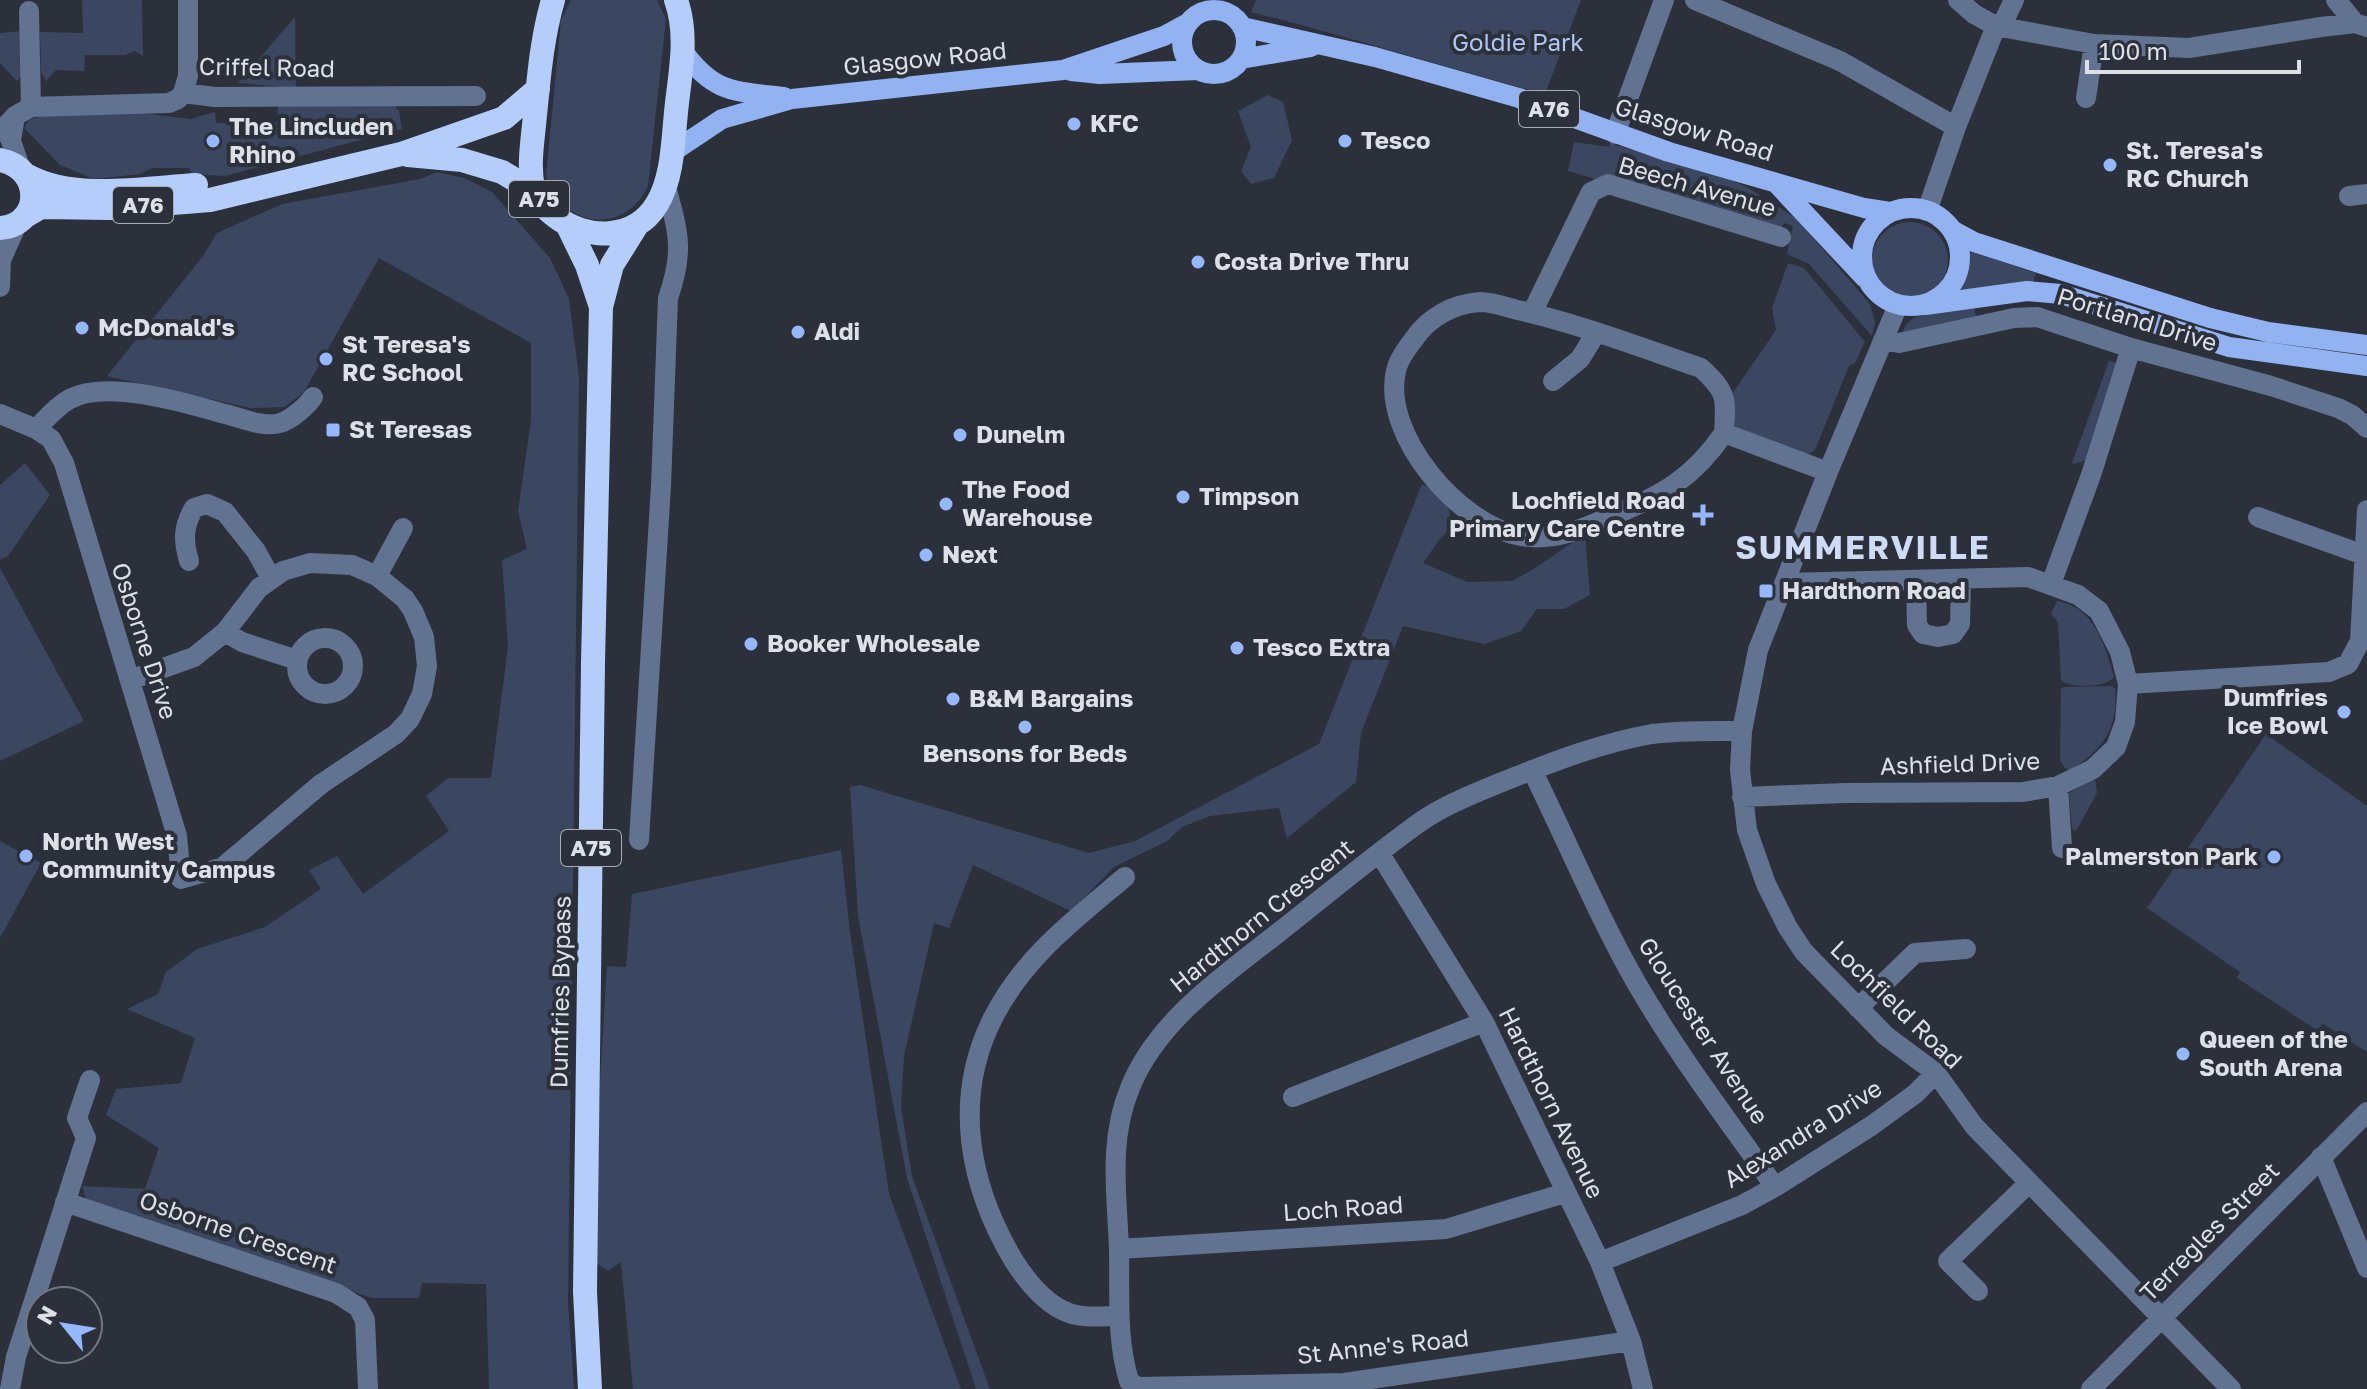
<svg xmlns="http://www.w3.org/2000/svg" width="2367" height="1389" viewBox="0 0 2367 1389" font-family="'Golos Text',sans-serif">
  <style>
    .green { fill: #3b4761 }
    .lines { fill: none; stroke-linecap: round; stroke-linejoin: round }
    .minor { stroke: #627291; stroke-width: 20 }
    .major { stroke: #93b2f2; stroke-width: 20 }
    .highway { stroke: #b5cdfb; stroke-width: 24 }
    .poi-dot { fill: #94b7fd; stroke: #2b303a; stroke-width: 3 }
    .labels { text-anchor: middle; stroke-width: 8; stroke-linejoin: round; paint-order: stroke }
    .shield { fill: #2b303a; stroke: #a8acb3; stroke-width: 2 }
    .shield-label { font-size: 22px; font-weight: bold; fill: #dde1e7 }
    .park-label { font-size: 24px; fill: #b0c7f4; stroke: #2b303a }
    .street-label { font-size: 24px; fill: #dde1e7; stroke: #2b303a }
    .poi-label { font-size: 24px; font-weight: bold; fill: #dde1e7; stroke: #2b303a; text-anchor: start }
    .district-label { font-size: 32px; font-weight: bold; letter-spacing: 2px; fill: #cddbf6; stroke: #2b303a }
  </style>
  <rect width="100%" height="100%" fill="#2b303a"/>
  <path class="green" d="M82 0H142L143 56 135 51 125 55H85L84 71 56 70 46 81 41 72 40 32 83 33Z
    M571 0H657L666 19 648 186C624 237 562 227 546 176L561 20Z
    M1256 0H1581L1545 94C1447 68 1350 37 1251 12Z
    M295 17 296 88 238 83Z
    M22 31V75L17 81 0 63V33Z
    M1268 95 1283 102 1292 140 1274 178 1251 184 1241 171 1251 147 1238 111Z
    M390 101 399 111 402 129 225 176 192 174 189 168H152L140 174 94 179 60 165 24 128 29 120 43 115 148 114 191 119 215 112 216 123 277 122 278 106Z
    M1574 142 1609 147 1610 143 1729 179 1745 186 1796 218 1870 304 1875 322 1872 336 1809 264 1787 254 1793 226 1784 223 1781 228 1770 230 1568 171Z
    M437 172 464 178 492 192 550 258 569 299 579 377 568 1302 574 1389H489L486 1284 422 1283 419 1298H372L86 1199 82 1186 145 1189 159 1148 106 1115 116 1089 181 1083 195 1038 127 1009 158 994 166 972 197 949 265 927 321 889 309 870 337 856 363 894 449 831 426 796 448 778H491L508 647 502 560 527 549 518 511 531 420V343L379 258 304 392 284 407 251 408 107 376 203 256 217 233 282 204 420 179Z
    M1872 260a38 38 0 1 1 76 0a38 38 0 1 1-76 0Z
    M1972 252 2036 273 2032 285 1959 290 1966 277 1968 254Z
    M1788 263 1804 268 1865 342 1855 363 1849 366 1815 450 1810 453H1802L1735 427C1733 415 1737 405 1732 394L1776 330 1772 308Z
    M1974 308 1977 320 1904 334 1903 331C1909 309 1954 311 1974 308Z
    M2109 361 2117 363 2087 460 2074 464 2072 463Z
    M25 463 50 495 8 556 0 560V485Z
    M1422 484 1445 496 1453 526 1439 540 1423 563 1467 582 1512 581 1532 570 1585 534 1590 595 1564 609H1537L1521 631 1485 644 1403 626 1361 733 1356 782 1287 838 1279 808 1210 816 1182 827 1167 841 1114 867 1071 911 973 865 949 928 934 923 904 1056 901 1107 912 1176 990 1389H976L907 1178 858 916 850 787 860 785 1089 853 1135 841 1319 744Z
    M0 568 84 721 0 761Z
    M2057 601C2095 607 2105 646 2114 677 2105 688 2073 688 2061 681L2058 622 2051 614Z
    M2111 686 2115 688C2119 728 2102 752 2069 770L2065 768 2060 760 2061 689 2064 687Z
    M2266 734 2367 806V1052L2323 1024 2318 1031 2237 978 2240 972 2147 908Z
    M2095 778 2097 793 2076 831 2072 829 2069 793Z
    M0 841 41 863 0 938Z
    M841 850 850 932 889 1194 961 1389H633L621 1262 608 1271 596 1263 600 1081 607 966 626 967 632 894Z"/>
  <g class="lines">
    <path class="minor" d="M1695 0 1840 61 1956 127
      M1958 0 1974 14 1996 26 2094 44 2189 48 2321 27 2355 23 2367 27
      M2336 0 2355 23
      M29 11 31 107
      M2001 27 2014 0
      M183 93 188 76V0
      M2086 98 2094 44
      M15 116 11 141 20 167
      M0 132 15 116 31 107 169 103 178 99 183 93 215 97 476 96
      M1615 134 1664 0
      M2349 196 2367 194
      M1927 211 1956 127 1996 26
      M0 287 1 260 18 222
      M1898 305 1828 472 1758 650 1742 731 1740 770 1747 830 1766 884 1788 928 1804 952 1886 1036 1936 1073 1974 1126 2231 1389
      M1532 313 1591 192 1608 184 1781 237
      M1883 340 1899 343 2014 318 2037 317 2131 348 2271 386 2338 408 2352 415 2367 428
      M1553 381 1580 359 1596 333
      M0 414 36 429 51 439 64 463 177 836 181 879 223 867 321 784 396 734 410 719 422 694 427 666 424 637 413 611 405 599 377 576 352 565 310 563 283 571 259 588 225 632 194 657 130 680
      M36 429C46 419 56 407 68 400 105 378 186 403 225 414 242 418 263 428 280 423 291 420 307 406 313 397
      M1724 433C1694 477 1663 495 1614 515 1584 528 1555 542 1521 536 1460 526 1381 435 1396 371 1398 360 1407 348 1414 339 1429 317 1453 304 1480 302 1493 302 1509 308 1522 311 1582 325 1642 348 1701 368 1728 393 1726 398 1724 433L1828 472
      M2258 517 2364 555
      M189 561C183 540 183 527 194 508L207 504 225 512 256 551 271 578
      M377 576 403 528
      M1916 581 1917 625 1923 634 1938 637 1953 634 1960 624 1961 579
      M2051 584 2091 475 2131 348
      M225 632 242 642 297 660
      M297 666a28 28 0 1 1 56 0a28 28 0 1 1-56 0Z
      M2128 684 2329 672 2348 664 2360 641 2367 510
      M1532 770C1567 841 1598 916 1637 984 1678 1055 1728 1120 1775 1187
      M2058 786 2062 848
      M1742 797 1845 793 2023 792 2058 786 2093 769 2116 747 2125 722 2128 684 2120 652 2099 611 2078 595 2028 577 1785 583
      M639 840 661 486 668 298C685 250 678 231 665 183
      M1380 854 1484 1022 1600 1262 1631 1341 1643 1389
      M1858 1008 1915 953 1966 949
      M1293 1097 1484 1022
      M2321 1157 2367 1268
      M65 1202 336 1293 358 1307 365 1320 368 1389
      M1119 1249 1446 1229 1565 1193
      M1600 1262 1742 1205 1775 1187 1871 1126 1915 1094 1936 1073
      M1978 1291 1948 1261 2029 1183
      M1119 1316C1106 1316 1089 1318 1076 1315 1049 1309 1028 1283 1014 1261 969 1186 952 1099 993 1018 1024 957 1074 920 1125 877
      M1631 1341 1344 1383 1138 1387 1129 1381C1116 1338 1120 1293 1119 1249 1117 1194 1108 1141 1130 1088 1156 1022 1224 975 1278 933 1324 897 1369 859 1416 825 1442 806 1473 794 1502 782 1550 763 1600 743 1652 734 1682 730 1712 731 1742 731
      M10 1389 16 1357 86 1138 77 1118 90 1080
      M2091 1389 2367 1112"/>
    <path class="major" d="M1182 42a32 32 0 1 1 64 0a32 32 0 1 1-64 0Z
      M1242 27 1375 57 1519 98 1669 152 1864 208 1890 212
      M683 51C714 94 735 91 784 97
      M1241 59 1311 47
      M1071 71 1100 74 1198 70
      M671 153 722 119 792 99 1063 70 1164 36 1188 23
      M1778 185 1865 278
      M1862 257a49 49 0 1 1 98 0a49 49 0 1 1-98 0Z
      M1952 230 1974 242 2210 318 2268 332 2367 345
      M1925 305 2027 291 2061 294 2229 347 2367 366"/>
    <path class="highway" d="M553 0C542 38 539 76 535 115 533 139 528 164 533 188 536 200 546 209 555 216 586 241 635 241 657 204 674 176 673 135 677 103 681 68 688 34 676 0
      M408 155 462 160 502 172 534 191
      M0 160C43 168 43 225 0 228
      M28 176C73 201 145 188 196 185
      M24 217 41 207 110 208 210 200 401 154 504 118 538 89
      M568 226 587 265 601 307
      M590 1389 585 1292 593 663 601 307 612 265 637 225"/>
  </g>
  <g class="poi-dot">
    <circle cx="1074" cy="124" r="8"/>
    <circle cx="213" cy="141" r="8"/>
    <circle cx="1345" cy="141" r="8"/>
    <circle cx="2110" cy="165" r="8"/>
    <circle cx="1198" cy="262" r="8"/>
    <circle cx="82" cy="328" r="8"/>
    <circle cx="798" cy="332" r="8"/>
    <circle cx="326" cy="359" r="8"/>
    <rect x="325" y="422" width="16" height="16" rx="4"/>
    <circle cx="960" cy="435" r="8"/>
    <circle cx="1183" cy="497" r="8"/>
    <circle cx="946" cy="504" r="8"/>
    <path d="M1699 503h8v8h8v8h-8v8h-8v-8h-8v-8h8z"/>
    <circle cx="926" cy="555" r="8"/>
    <rect x="1758" y="583" width="16" height="16" rx="4"/>
    <circle cx="751" cy="644" r="8"/>
    <circle cx="1237" cy="648" r="8"/>
    <circle cx="953" cy="699" r="8"/>
    <circle cx="2344" cy="712" r="8"/>
    <circle cx="1025" cy="727" r="8"/>
    <circle cx="26" cy="856" r="8"/>
    <circle cx="2274" cy="857" r="8"/>
    <circle cx="2183" cy="1054" r="8"/>
  </g>
  <g class="labels">
    <g class="shield">
      <rect x="1519" y="91" width="60" height="36" rx="6"/>
      <rect x="509" y="181" width="60" height="36" rx="6"/>
      <rect x="113" y="187" width="60" height="36" rx="6"/>
      <rect x="561" y="830" width="60" height="36" rx="6"/>
    </g>
    <g class="shield-label">
      <text x="1549" y="117">A76</text>
      <text x="539" y="207">A75</text>
      <text x="143" y="213">A76</text>
      <text x="591" y="856">A75</text>
    </g>
    <g class="park-label">
      <text x="1518" y="51">Goldie Park</text>
    </g>
    <g class="street-label">
      <text transform="translate(925 59) rotate(-6)" y="8">Glasgow Road</text>
      <text transform="translate(267 68) rotate(1)" y="8">Criffel Road</text>
      <text transform="translate(1694 130) rotate(17)" y="8">Glasgow Road</text>
      <text transform="translate(1697 187) rotate(16)" y="8">Beech Avenue</text>
      <text transform="translate(2137 320) rotate(17)" y="8">Portland Drive</text>
      <text transform="translate(144 641) rotate(72)" y="8">Osborne Drive</text>
      <text transform="translate(1960 764) rotate(-2)" y="8">Ashfield Drive</text>
      <text transform="translate(1262 916) rotate(-39)" y="8">Hardthorn Crescent</text>
      <text transform="translate(561 992) rotate(-89)" y="8">Dumfries Bypass</text>
      <text transform="translate(1896 1005) rotate(44)" y="8">Lochfield Road</text>
      <text transform="translate(1703 1031) rotate(57)" y="8">Gloucester Avenue</text>
      <text transform="translate(1551 1103) rotate(64)" y="8">Hardthorn Avenue</text>
      <text transform="translate(1803 1134) rotate(-32)" y="8">Alexandra Drive</text>
      <text transform="translate(1343 1209) rotate(-4)" y="8">Loch Road</text>
      <text transform="translate(2210 1232) rotate(-45)" y="8">Terregles Street</text>
      <text transform="translate(238 1233) rotate(19)" y="8">Osborne Crescent</text>
      <text transform="translate(1383 1347) rotate(-6)" y="8">St Anne's Road</text>
    </g>
    <g class="poi-label">
      <text x="1090" y="132">KFC</text>
      <text x="229" y="135">The Lincluden<tspan x="229" dy="28">Rhino</tspan></text>
      <text x="1361" y="149">Tesco</text>
      <text x="2126" y="159">St. Teresa's<tspan x="2126" dy="28">RC Church</tspan></text>
      <text x="1214" y="270">Costa Drive Thru</text>
      <text x="98" y="336">McDonald's</text>
      <text x="814" y="340">Aldi</text>
      <text x="342" y="353">St Teresa's<tspan x="342" dy="28">RC School</tspan></text>
      <text x="349" y="438">St Teresas</text>
      <text x="976" y="443">Dunelm</text>
      <text x="962" y="498">The Food<tspan x="962" dy="28">Warehouse</tspan></text>
      <text x="1199" y="505">Timpson</text>
      <text x="1685" y="509" text-anchor="end">Lochfield Road<tspan x="1685" dy="28">Primary Care Centre</tspan></text>
      <text x="942" y="563">Next</text>
      <text x="1782" y="599">Hardthorn Road</text>
      <text x="767" y="652">Booker Wholesale</text>
      <text x="1253" y="656">Tesco Extra</text>
      <text x="2328" y="706" text-anchor="end">Dumfries<tspan x="2328" dy="28">Ice Bowl</tspan></text>
      <text x="969" y="707">B&amp;M Bargains</text>
      <text x="1025" y="762" text-anchor="middle">Bensons for Beds</text>
      <text x="42" y="850">North West<tspan x="42" dy="28">Community Campus</tspan></text>
      <text x="2258" y="865" text-anchor="end">Palmerston Park</text>
      <text x="2199" y="1048">Queen of the<tspan x="2199" dy="28">South Arena</tspan></text>
    </g>
    <g class="district-label">
      <text x="1863" y="559">SUMMERVILLE</text>
    </g>
  </g>
  <g transform="translate(64 1325) rotate(300)"><circle r="38" fill="#2b303a" stroke="#72777f" stroke-width="2"/>
  <path d="M0-6L14 30L0 20L-14 30Z" fill="#94b7fd"/>
  <text y="-12" font-size="22" font-weight="bold" text-anchor="middle" fill="#dde1e7">N</text>
  </g>
  <path d="M2087 60v12h212v-12" fill="none" stroke="#dde1e7" stroke-width="4"/>
  <text x="2099" y="60" font-size="24" fill="#dde1e7" stroke="#2b303a" stroke-width="6" paint-order="stroke">100 m</text>
</svg>
